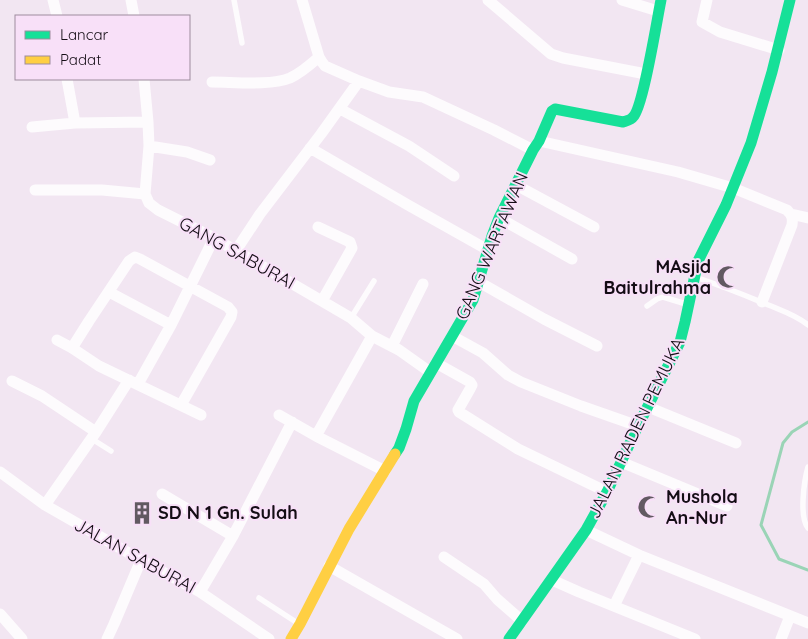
<svg xmlns="http://www.w3.org/2000/svg" width="808" height="639" viewBox="0 0 808 639" font-family="Quicksand,sans-serif">
  <style>
    .lines { fill: none; stroke-linecap: round; stroke-linejoin: round }
    .stream { stroke: #9ad4b6; stroke-width: 3 }
    .lane { stroke: #fdfbfd; stroke-width: 5.5 }
    .street { stroke: #fdfbfd; stroke-width: 11 }
    .fast { stroke: #16e098; stroke-width: 11 }
    .slow { stroke: #ffcf43; stroke-width: 11 }
    .labels { text-anchor: middle; stroke-width: 4; stroke-linejoin: round; paint-order: stroke }
    .street-label { font-size: 18px; fill: #140d15; stroke: #f8e0f8 }
    .poi-label { font-size: 18px; font-weight: bold; fill: #140d15; stroke: #f8e0f8; text-anchor: start }
  </style>
  <rect width="100%" height="100%" fill="#f2e6f2"/>
  <g class="lines">
    <path class="stream" d="M808 422 792 432 783 443 761 525 779 559 808 570"/>
    <path class="lane" d="M234 0 242 43
      M695 277C719 285 742 294 766 304 780 310 796 315 808 325
      M647 306 657 299 663 297 686 304
      M351 318 374 281
      M92 439 111 451
      M808 467C804 481 799 517 808 528
      M259 598 299 624"/>
    <path class="street" d="M53 0 57 16
      M131 0 134 16
      M302 0 319 57 322 62 325 66 359 81 389 92 423 97 494 130 533 150
      M488 0 551 54 563 58 646 74
      M622 0 658 11
      M707 0 702 22 720 32 779 50
      M67 79 75 123 148 122
      M144 79 148 122 149 146 145 194 149 203 158 210 214 238 351 318 372 336 399 350 430 372
      M212 82C234 82 270 86 290 78 301 73 310 65 319 57
      M340 109 409 146 454 176
      M32 127 75 123
      M539 141 678 172 733 188 787 210C792 215 793 218 792 225L762 302
      M149 146 187 152 210 160
      M310 148 408 205 488 250
      M516 185 594 227
      M35 190H102L145 194
      M791 214 808 218
      M499 218 572 259
      M318 227 350 242 352 248 322 301
      M235 252 260 214 321 134 359 81
      M479 282 544 319 597 346
      M109 292 171 325
      M452 336 483 353 508 375 521 382 581 406 638 426
      M57 340 72 348 99 366 201 415
      M392 346 423 284
      M72 348 89 321 129 261 135 257 140 259 228 307 232 312 231 317 181 405
      M436 363 470 382 472 385 470 389 458 410 459 412 518 449 607 492
      M12 381 42 396 96 432
      M138 384 171 325 214 238
      M648 407 736 443
      M279 415 316 436 385 471
      M316 436 372 336
      M621 462 727 506
      M0 472 45 505 141 560 200 592 269 639
      M162 494 233 536
      M45 505 96 432 129 380
      M586 530 639 555 808 623
      M444 557 484 584 497 599 522 621
      M329 566 457 639
      M552 580 579 592 695 639
      M200 592 233 536 292 422
      M614 606 639 555
      M0 614 22 639
      M107 639 114 624 141 560
      M781 639 790 616"/>
    <path class="fast" d="M395 454 399 448 406 429 414 401 473 300 492 236 499 218 533 150 539 141 552 111 555 109 623 122C626 121 631 120 633 117 643 108 657 19 661 0
      M509 639 586 530 607 492 638 426 680 342 685 322 698 261 726 205 751 143 772 72 790 0"/>
    <path class="slow" d="M291 639 300 624 349 529 395 454"/>
  </g>
  <defs>
    <symbol id="mosque-bare" viewBox="-9 -9 18 18"><path d="M3.5-4.9A6 6 0 1 0 3.5 4.9A5 5 0 1 1 3.5-4.9Z" fill="#625962" stroke="#f8e0f8" stroke-width="2.5" paint-order="stroke"/></symbol>
    <symbol id="building-bare" viewBox="-9 -9 18 18"><path d="M-4-6H4V6H1V3H-1V6H-4ZM-2.5-4.3h1.7v1.8h-1.7ZM.8-4.3h1.7v1.8H.8ZM-2.5-1h1.7V.8h-1.7ZM.8-1h1.7V.8H.8Z" fill="#625962" stroke="#f8e0f8" stroke-width="2.5" paint-order="stroke"/></symbol>
  </defs>
  <g fill-rule="evenodd">
    <use href="#mosque-bare" x="712" y="261" width="32" height="32"/>
    <use href="#mosque-bare" x="633" y="491" width="32" height="32"/>
    <use href="#building-bare" x="126" y="497" width="32" height="32"/>
  </g>
  <g class="labels">
    <g class="street-label">
      <text transform="translate(492 246) rotate(-67)" y="6">GANG WARTAWAN</text>
      <text transform="translate(237 253) rotate(29)" y="6">GANG SABURAI</text>
      <text transform="translate(636 428) rotate(-64)" y="6">JALAN RADEN PEMUKA</text>
      <text transform="translate(135 556) rotate(29)" y="6">JALAN SABURAI</text>
    </g>
    <g class="poi-label">
      <text x="711" y="273" text-anchor="end">MAsjid<tspan x="711" dy="21">Baitulrahma</tspan></text>
      <text x="666" y="503">Mushola<tspan x="666" dy="21">An-Nur</tspan></text>
      <text x="158" y="519">SD N 1 Gn. Sulah</text>
    </g>
  </g>
  <rect x="15" y="15" width="175" height="65" fill="#f8e0f8" stroke="#9d8c9d"/>
  <rect x="25" y="31" width="25" height="8" fill="#16e098" stroke="#9d8c9d"/>
  <text x="60" y="40" font-size="15" fill="#140d15">Lancar</text>
  <rect x="25" y="56" width="25" height="8" fill="#ffcf43" stroke="#9d8c9d"/>
  <text x="60" y="65" font-size="15" fill="#140d15">Padat</text>
</svg>
